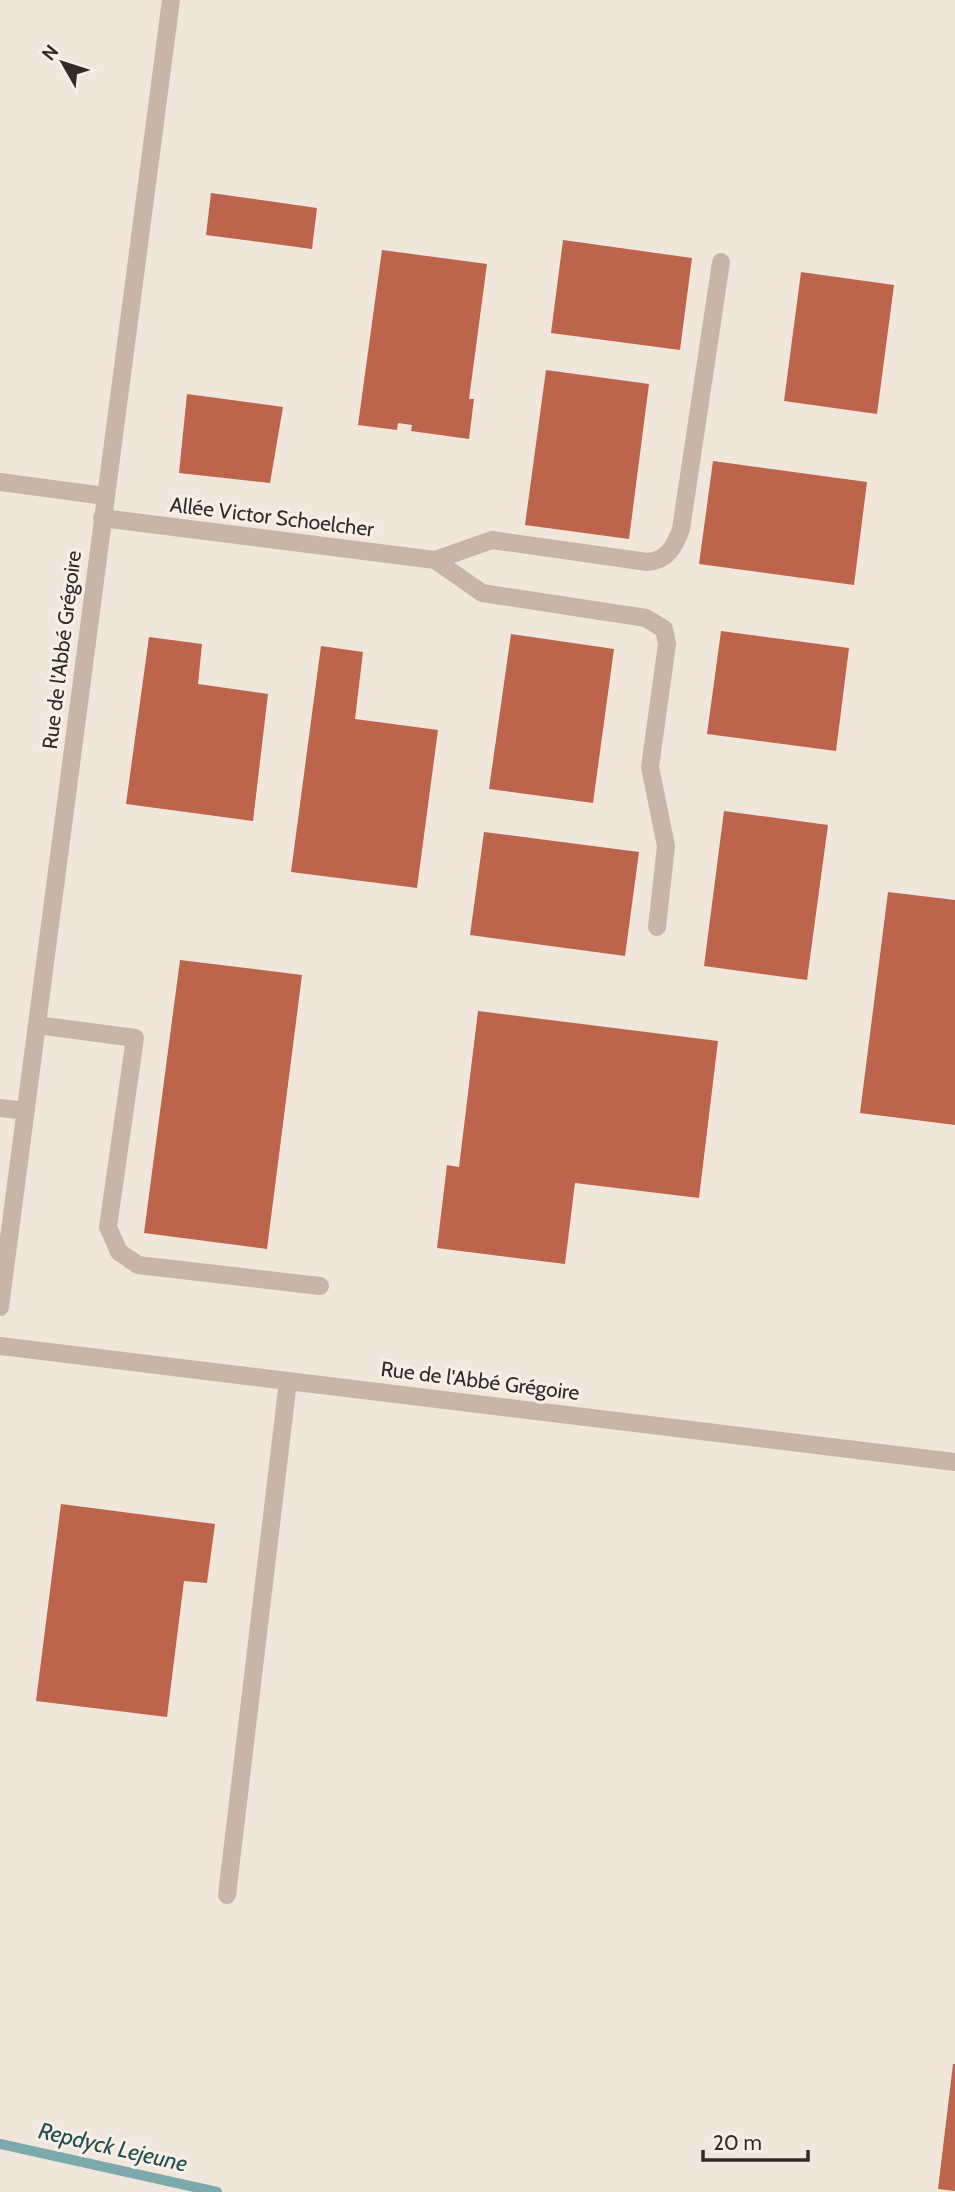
<svg xmlns="http://www.w3.org/2000/svg" width="955" height="2192" viewBox="0 0 955 2192" font-family="Cabin,sans-serif">
  <style>
    .lines { fill: none; stroke-linecap: round; stroke-linejoin: round }
    .stream { stroke: #7ca9ab; stroke-width: 10 }
    .building { fill: #bd654c }
    .minor { stroke: #c7b6a8; stroke-width: 18 }
    .labels { text-anchor: middle; stroke-width: 6; stroke-linejoin: round; paint-order: stroke }
    .street-label { font-size: 21px; fill: #342b28; stroke: #f8f0e7 }
    .water-label { font-size: 23px; font-style: italic; fill: #205052; stroke: #f8f0e7 }
  </style>
  <rect width="100%" height="100%" fill="#f0e6db"/>
  <g class="lines">
    <path class="stream" d="M0 2144 217 2192"/>
  </g>
  <path class="building" d="M211 193 317 208 312 249 206 235Z
    M563 240 692 258 680 350 551 333Z
    M382 250 487 264 469 399H474L469 439 411 431 412 425 398 423 397 430 358 425Z
    M801 272 894 285 877 414 784 401Z
    M546 370 649 384 629 539 525 525Z
    M187 394 283 407 270 483 179 473Z
    M713 461 867 482 854 585 699 564Z
    M721 631 849 648 836 751 707 734Z
    M511 634 614 649 593 803 489 789Z
    M149 637 202 644 198 684 268 694 253 821 126 804Z
    M321 646 363 652 355 719 438 730 417 888 291 872Z
    M724 811 828 825 807 980 704 966Z
    M484 832 639 852 625 956 470 935Z
    M888 892 955 900V1125L860 1113Z
    M180 960 302 975 267 1249 144 1233Z
    M478 1011 718 1041 699 1198 575 1183 565 1264 437 1248 447 1165 459 1167Z
    M61 1504 215 1524 207 1583 184 1581 167 1717 36 1701Z
    M953 2064H955V2191L938 2189Z"/>
  <g class="lines">
    <path class="minor" d="M0 482 105 496
      M102 518 435 560
      M657 927 666 846 650 767 667 644 664 629 646 618 482 593 435 560 492 540 647 562C667 561 675 546 681 529L721 262
      M37 1025 135 1038 108 1227 119 1252 138 1265 320 1286
      M0 1108 26 1111
      M0 1307 171 0
      M0 1346 955 1462
      M227 1895 288 1381"/>
  </g>
  <g class="labels">
    <g class="street-label">
      <text transform="translate(272 517) rotate(7)" y="7">Allée Victor Schoelcher</text>
      <text transform="translate(62 650) rotate(-83)" y="7">Rue de l'Abbé Grégoire</text>
      <text transform="translate(480 1381) rotate(7)" y="7">Rue de l'Abbé Grégoire</text>
    </g>
    <g class="water-label">
      <text transform="translate(113 2147) rotate(13)" y="8">Repdyck Lejeune</text>
    </g>
  </g>
  <g transform="translate(63 63) rotate(309)" stroke="#f8f0e7" stroke-width="5" paint-order="stroke">
  <path d="M0-5L12 26L0 18L-12 26Z" fill="#342b28"/>
  <text y="-10" font-size="19" font-weight="bold" text-anchor="middle" fill="#342b28">N</text>
  </g>
  <path d="M703 2150v10h105v-10" fill="none" stroke="#342b28" stroke-width="3.5"/>
  <text x="713" y="2150" font-size="21" fill="#342b28" stroke="#f8f0e7" stroke-width="5" paint-order="stroke">20 m</text>
</svg>
